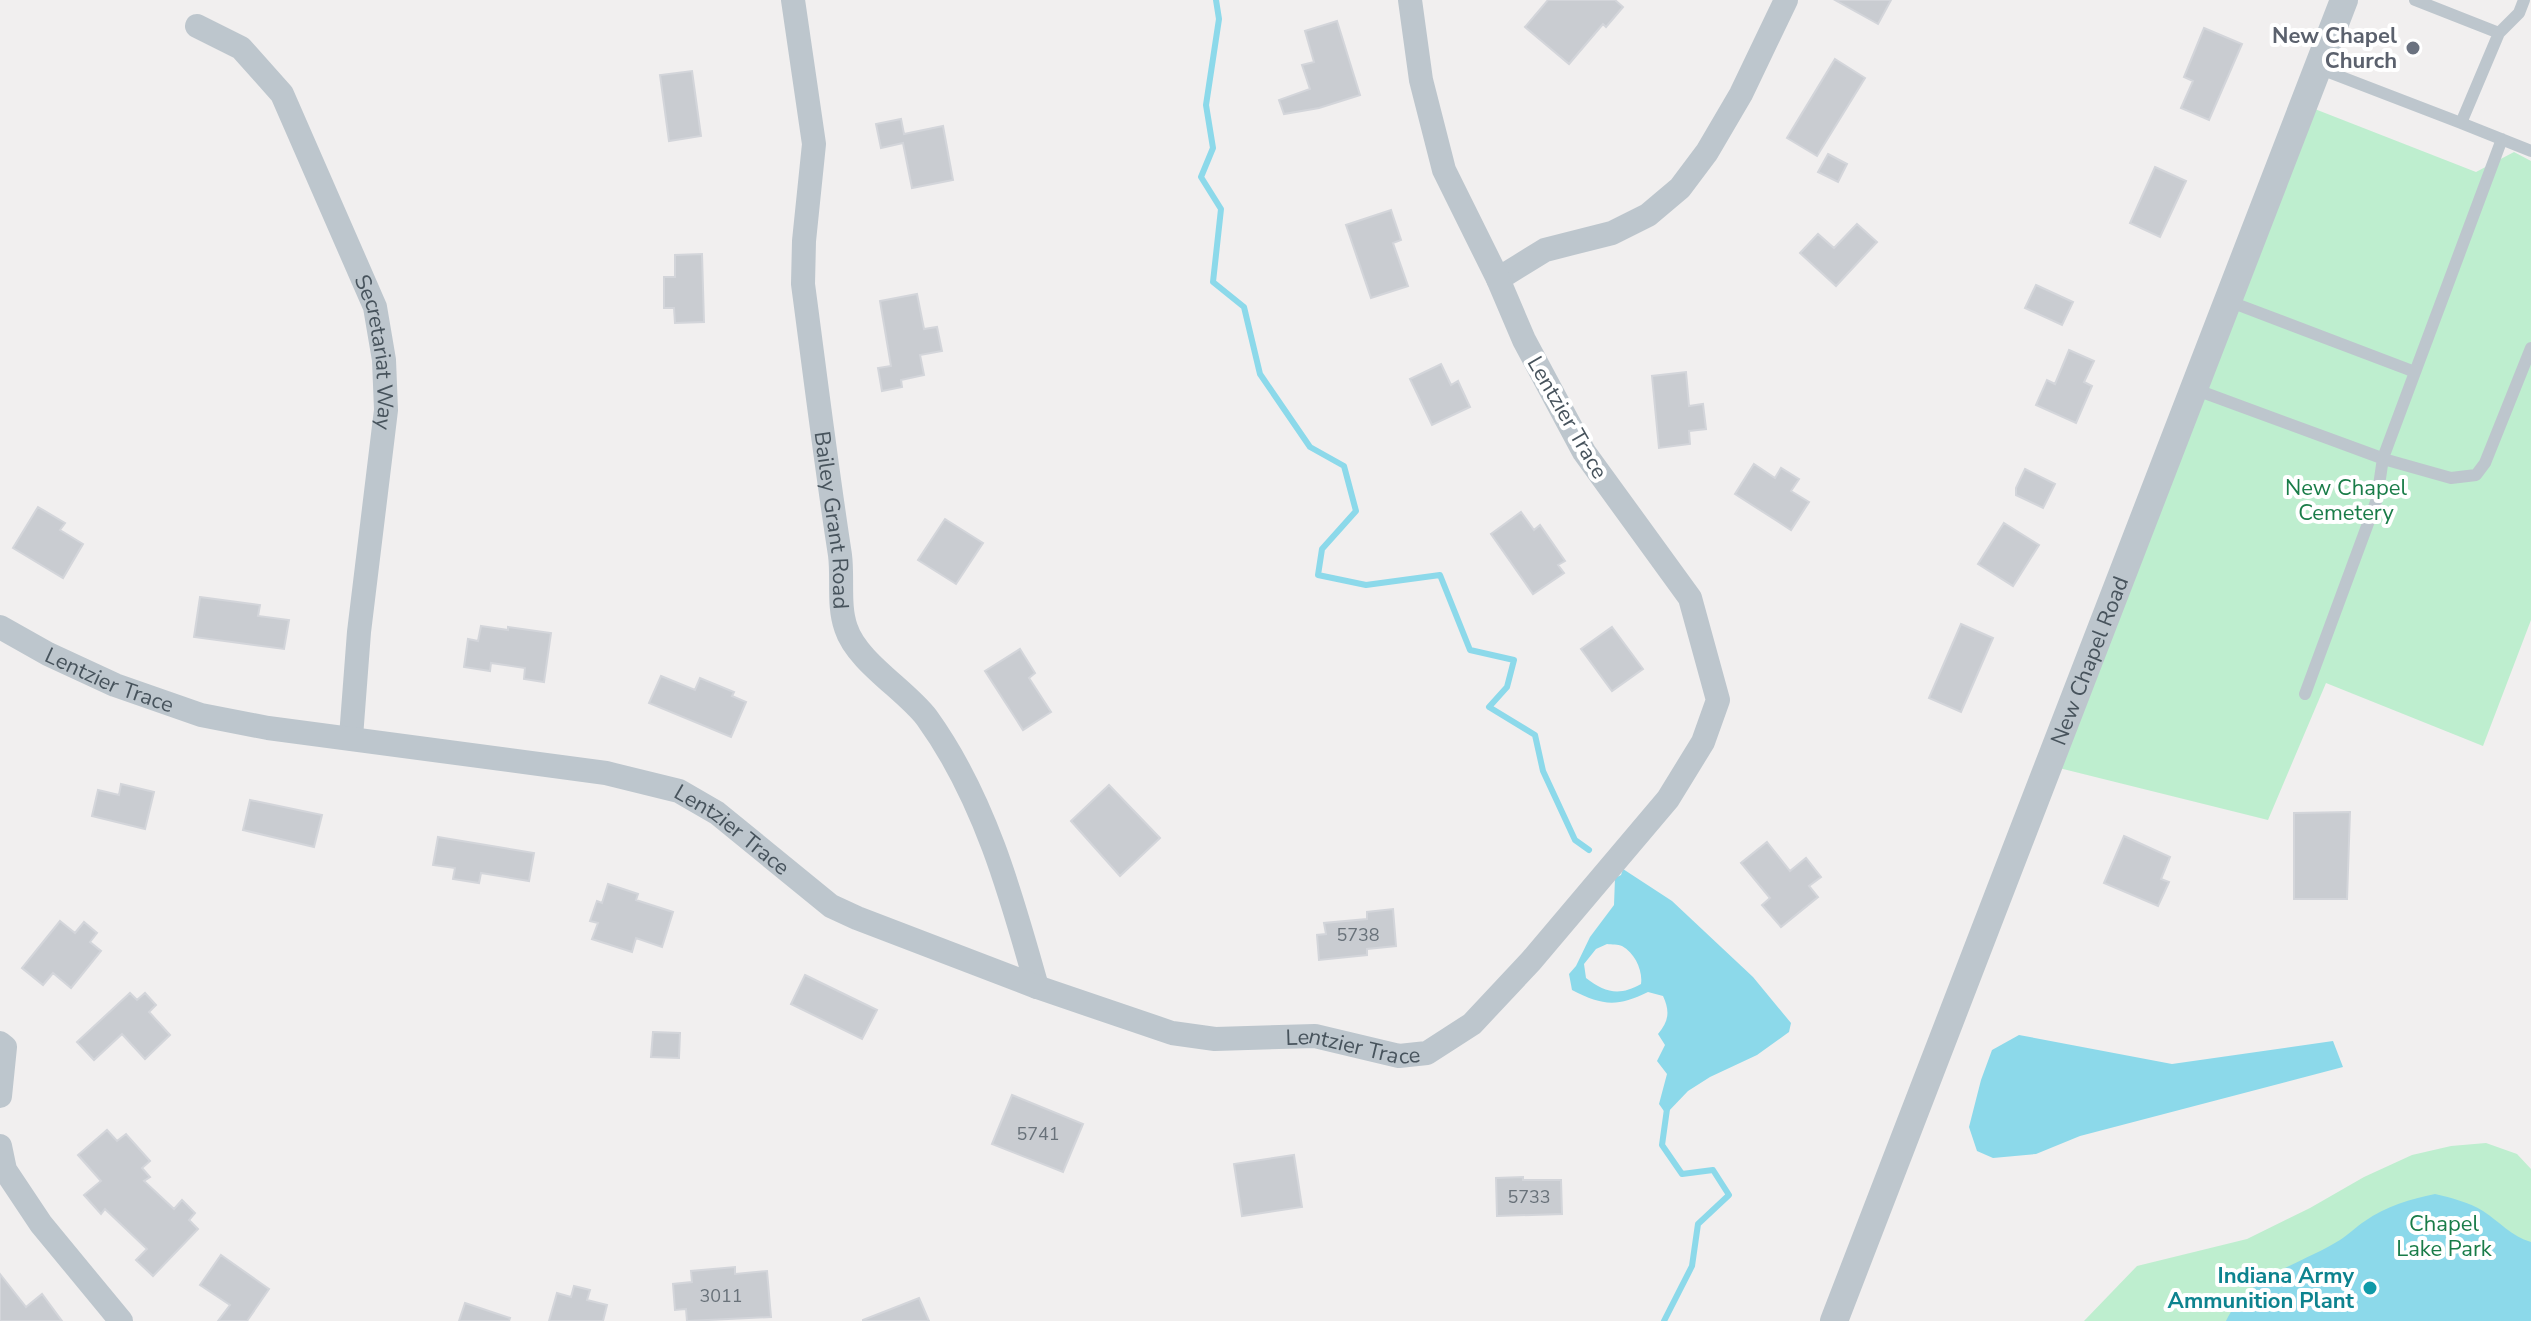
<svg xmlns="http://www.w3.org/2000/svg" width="2531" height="1321" viewBox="0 0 2531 1321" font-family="'Nunito Sans',sans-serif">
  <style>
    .green { fill: #beeecf }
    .water { fill: #8cd9ea; fill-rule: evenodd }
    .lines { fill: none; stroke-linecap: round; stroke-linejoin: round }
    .stream { stroke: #8cd9ea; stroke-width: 6 }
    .building { fill: #c9ccd1; stroke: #d3d5da; stroke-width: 2 }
    .service { stroke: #bdc6cd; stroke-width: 12 }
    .minor { stroke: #bdc6cd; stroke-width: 24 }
    .tertiary { stroke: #bdc6cd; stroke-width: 28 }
    .worship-dot { fill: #6b7280; stroke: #fff; stroke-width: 3 }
    .culture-dot { fill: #0f9aa8; stroke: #fff; stroke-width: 3 }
    .labels { text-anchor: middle; stroke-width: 8; stroke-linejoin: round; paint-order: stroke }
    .number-label { font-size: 18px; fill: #687179 }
    .worship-label { font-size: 22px; font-weight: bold; fill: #5b616d; stroke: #fff; text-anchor: end }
    .street-label { font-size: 22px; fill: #47535c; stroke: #fff }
    .park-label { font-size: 22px; fill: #197c48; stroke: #fff }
    .culture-label { font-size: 22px; font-weight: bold; fill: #0d838f; stroke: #fff; text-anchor: end }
  </style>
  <rect width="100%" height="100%" fill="#f1efef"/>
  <path class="green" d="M2302 104 2476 172 2514 152 2531 161V620L2483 746 2326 683 2268 820 2047 765Z
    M2486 1143 2517 1154 2531 1169V1321H2084L2137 1266 2247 1239 2310 1208 2364 1177 2412 1155 2451 1146Z"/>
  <path class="water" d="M1623 869 1672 901 1753 977 1791 1023 1789 1032 1757 1055 1710 1077 1688 1091 1666 1114 1659 1104 1667 1074 1657 1061 1665 1045 1658 1034C1669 1021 1670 1011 1663 996L1648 992C1617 1007 1603 1006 1572 990L1569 974 1576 966 1590 937 1614 905 1615 878 1621 875ZM1607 944C1612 945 1618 944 1622 946 1635 953 1643 971 1641 984 1620 996 1605 993 1586 978L1584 964 1596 949Z
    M2019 1035 2172 1064 2333 1041 2343 1067 2080 1136 2036 1154 1993 1158 1977 1151 1969 1127 1981 1080 1992 1050Z
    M2435 1194C2452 1198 2468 1202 2483 1211 2500 1222 2511 1236 2531 1242V1321H2226C2248 1275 2300 1265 2340 1240 2349 1234 2357 1226 2365 1221 2386 1206 2411 1199 2435 1194Z"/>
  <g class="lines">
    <path class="stream" d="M1216 0 1219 19 1206 105 1213 148 1201 177 1221 209 1213 282 1244 307 1260 374 1310 447 1344 466 1356 511 1322 549 1318 575 1366 585 1440 575 1470 650 1514 660 1507 687 1489 707 1535 735 1543 771 1575 840 1589 850
      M1664 1321 1692 1266 1698 1224 1729 1195 1713 1170 1682 1174 1662 1145 1667 1109"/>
  </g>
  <path class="building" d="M1548 0H1615L1623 7 1606 27 1603 24 1569 64 1525 27Z
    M1835 0H1891L1878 24Z
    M1337 21 1360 95 1319 108 1284 114 1279 100 1310 89 1302 65 1314 62 1305 31Z
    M2204 28 2242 44 2209 120 2181 108 2193 81 2184 77Z
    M1835 59 1865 78 1817 156 1787 138Z
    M692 71 701 136 669 141 660 75Z
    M901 119 904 134 943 126 953 180 912 188 903 143 881 148 876 124Z
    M1828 154 1847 164 1838 182 1818 172Z
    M2155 167 2186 181 2160 237 2130 223Z
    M1391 210 1401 240 1393 243 1408 286 1371 298 1346 225Z
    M1857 224 1877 242 1836 286 1800 253 1818 234 1834 248Z
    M702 254 704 322 675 323 674 308H664V277H675V255Z
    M2036 285 2073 302 2062 325 2025 308Z
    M917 294 924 329 937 327 942 351 920 355 924 375 901 380 902 387 882 391 878 368 891 366 880 301Z
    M2069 350 2094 361 2084 382 2092 386 2076 423 2036 405 2047 380 2055 384Z
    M1441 364 1451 385 1458 381 1470 407 1432 425 1410 379Z
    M1686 372 1689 406 1703 404 1706 429 1689 431 1690 444 1659 448 1652 376Z
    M1754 464 1775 478 1781 468 1799 479 1791 491 1809 502 1791 530 1735 494Z
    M2025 469 2055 484 2043 508 2016 495V488Z
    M38 507 65 523 60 530 83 544 63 578 13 548Z
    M1521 512 1534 530 1540 525 1565 561 1558 565 1564 573 1533 594 1491 534Z
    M945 519 983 543 956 584 918 560Z
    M2004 523 2039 545 2013 586 1978 564Z
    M200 597 260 605 258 616 289 620 284 649 194 637Z
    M1961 624 1993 638 1961 712 1929 698Z
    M481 626 508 630V627L551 633 544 682 524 679 525 668 491 663 490 671 464 667 468 639 478 641Z
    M1612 627 1643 669 1612 691 1581 649Z
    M1020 649 1035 673 1029 678 1051 712 1023 730 985 671Z
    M661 676 695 690 700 678 734 692 732 696 746 702 731 737 649 703Z
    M121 784 154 792 145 829 92 816 98 790 119 795Z
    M1109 785 1160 838 1120 876 1071 821Z
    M250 800 322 815 314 847 243 830Z
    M2350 812 2347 899H2294V813Z
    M2124 836 2170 857 2161 879 2169 882 2158 906 2104 883Z
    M438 837 534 853 529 881 481 873 479 883 453 879 455 868 433 865Z
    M1767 842 1790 871 1806 858 1821 877 1809 886 1818 897 1781 927 1762 905 1770 898 1741 863Z
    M608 884 638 894 636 900 673 912 662 947 636 938 632 952 592 939 598 923 590 921 597 901 602 903Z
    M1393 909 1396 946 1367 949V955L1319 960 1317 935 1326 934 1324 923 1367 919V912Z
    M60 921 75 933 84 922 97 933 90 942 101 951 71 988 53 973 43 985 22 968Z
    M805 975 877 1010 862 1039 791 1004Z
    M130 993 137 1000 145 993 156 1005 149 1012 170 1035 145 1059 122 1034 94 1060 77 1042Z
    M653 1032 680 1033 679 1058 651 1057Z
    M1012 1095 1083 1124 1063 1172 992 1144Z
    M107 1130 117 1141 126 1134 150 1161 142 1168 150 1177 144 1181 174 1209 182 1200 195 1213 189 1220 198 1229 153 1276 136 1260 147 1249 105 1209 101 1214 84 1195 101 1181 78 1155Z
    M1294 1155 1302 1207 1242 1216 1234 1164Z
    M1523 1177V1180H1561L1562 1214 1497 1216 1496 1178Z
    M221 1255 269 1289 247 1321H218L230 1305 200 1285Z
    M735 1267V1274L767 1271 771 1317 687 1321 686 1309 675 1310 673 1284 692 1282 691 1271Z
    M0 1274 26 1307 42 1294 62 1321H0Z
    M574 1286 590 1290 587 1300 607 1305 603 1321H549L557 1293 571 1297Z
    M919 1298 929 1321H863V1320Z
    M465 1303 510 1318 509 1321H459Z"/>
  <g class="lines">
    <path class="service" d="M2415 0 2499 33
      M2318 68 2461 123 2499 33 2519 13 2524 0
      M2461 123 2531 151
      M2228 301 2415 372
      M2194 389 2387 460 2451 478 2476 475 2485 463 2531 348
      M2305 694 2377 499 2383 458 2502 139"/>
    <g class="minor">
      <path id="s1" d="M793 0 814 144 804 241 803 284C815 374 826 465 840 555 843 578 838 606 846 628 857 662 906 690 927 718 984 797 1011 894 1037 987"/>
      <path id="s2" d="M197 26 241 48 282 94 375 307 384 360 386 410 359 632 351 737"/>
      <path d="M1498 279 1545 250 1612 233 1648 215 1680 188 1707 152 1741 94 1786 0"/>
      <path id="s3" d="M0 627 48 654 115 685 201 715 268 728 606 773 679 791 717 813 831 906 857 918 1037 987 1172 1033 1215 1039 1315 1036 1399 1056 1427 1053 1472 1024 1531 961 1668 799 1703 742 1718 700 1690 598 1584 452 1524 340 1498 279 1444 170 1421 80 1410 0"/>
      <path d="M0 1043 5 1047 0 1096"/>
      <path d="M0 1146 5 1170 41 1224 121 1321"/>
    </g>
    <path class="tertiary" id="s4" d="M1834 1321 2344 0"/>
  </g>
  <circle class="worship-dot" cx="2413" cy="48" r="8"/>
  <circle class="culture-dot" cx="2370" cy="1288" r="8"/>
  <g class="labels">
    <g class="number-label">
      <text x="1358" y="941">5738</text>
      <text x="1038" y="1140">5741</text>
      <text x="1529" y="1203">5733</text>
      <text x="721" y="1302">3011</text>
    </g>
    <g class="worship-label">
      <text x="2397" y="43">New Chapel<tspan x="2397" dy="25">Church</tspan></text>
    </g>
    <g class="street-label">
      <text dy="8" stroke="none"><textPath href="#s2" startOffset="388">Secretariat Way</textPath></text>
      <text transform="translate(1568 417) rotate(60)" y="8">Lentzier Trace</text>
      <text dy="8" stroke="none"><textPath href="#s1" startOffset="524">Bailey Grant Road</textPath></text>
      <text dy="8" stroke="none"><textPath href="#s4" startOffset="708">New Chapel Road</textPath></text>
      <text dy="8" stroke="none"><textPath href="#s3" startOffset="122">Lentzier Trace</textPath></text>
      <text dy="8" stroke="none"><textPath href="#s3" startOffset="770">Lentzier Trace</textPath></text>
      <text dy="8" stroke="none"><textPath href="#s3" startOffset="1442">Lentzier Trace</textPath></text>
    </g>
    <g class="park-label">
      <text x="2346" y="495">New Chapel<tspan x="2346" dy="25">Cemetery</tspan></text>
      <text x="2444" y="1231">Chapel<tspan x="2444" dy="25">Lake Park</tspan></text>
    </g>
    <g class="culture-label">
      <text x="2354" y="1283">Indiana Army<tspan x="2354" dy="25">Ammunition Plant</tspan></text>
    </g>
  </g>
</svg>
